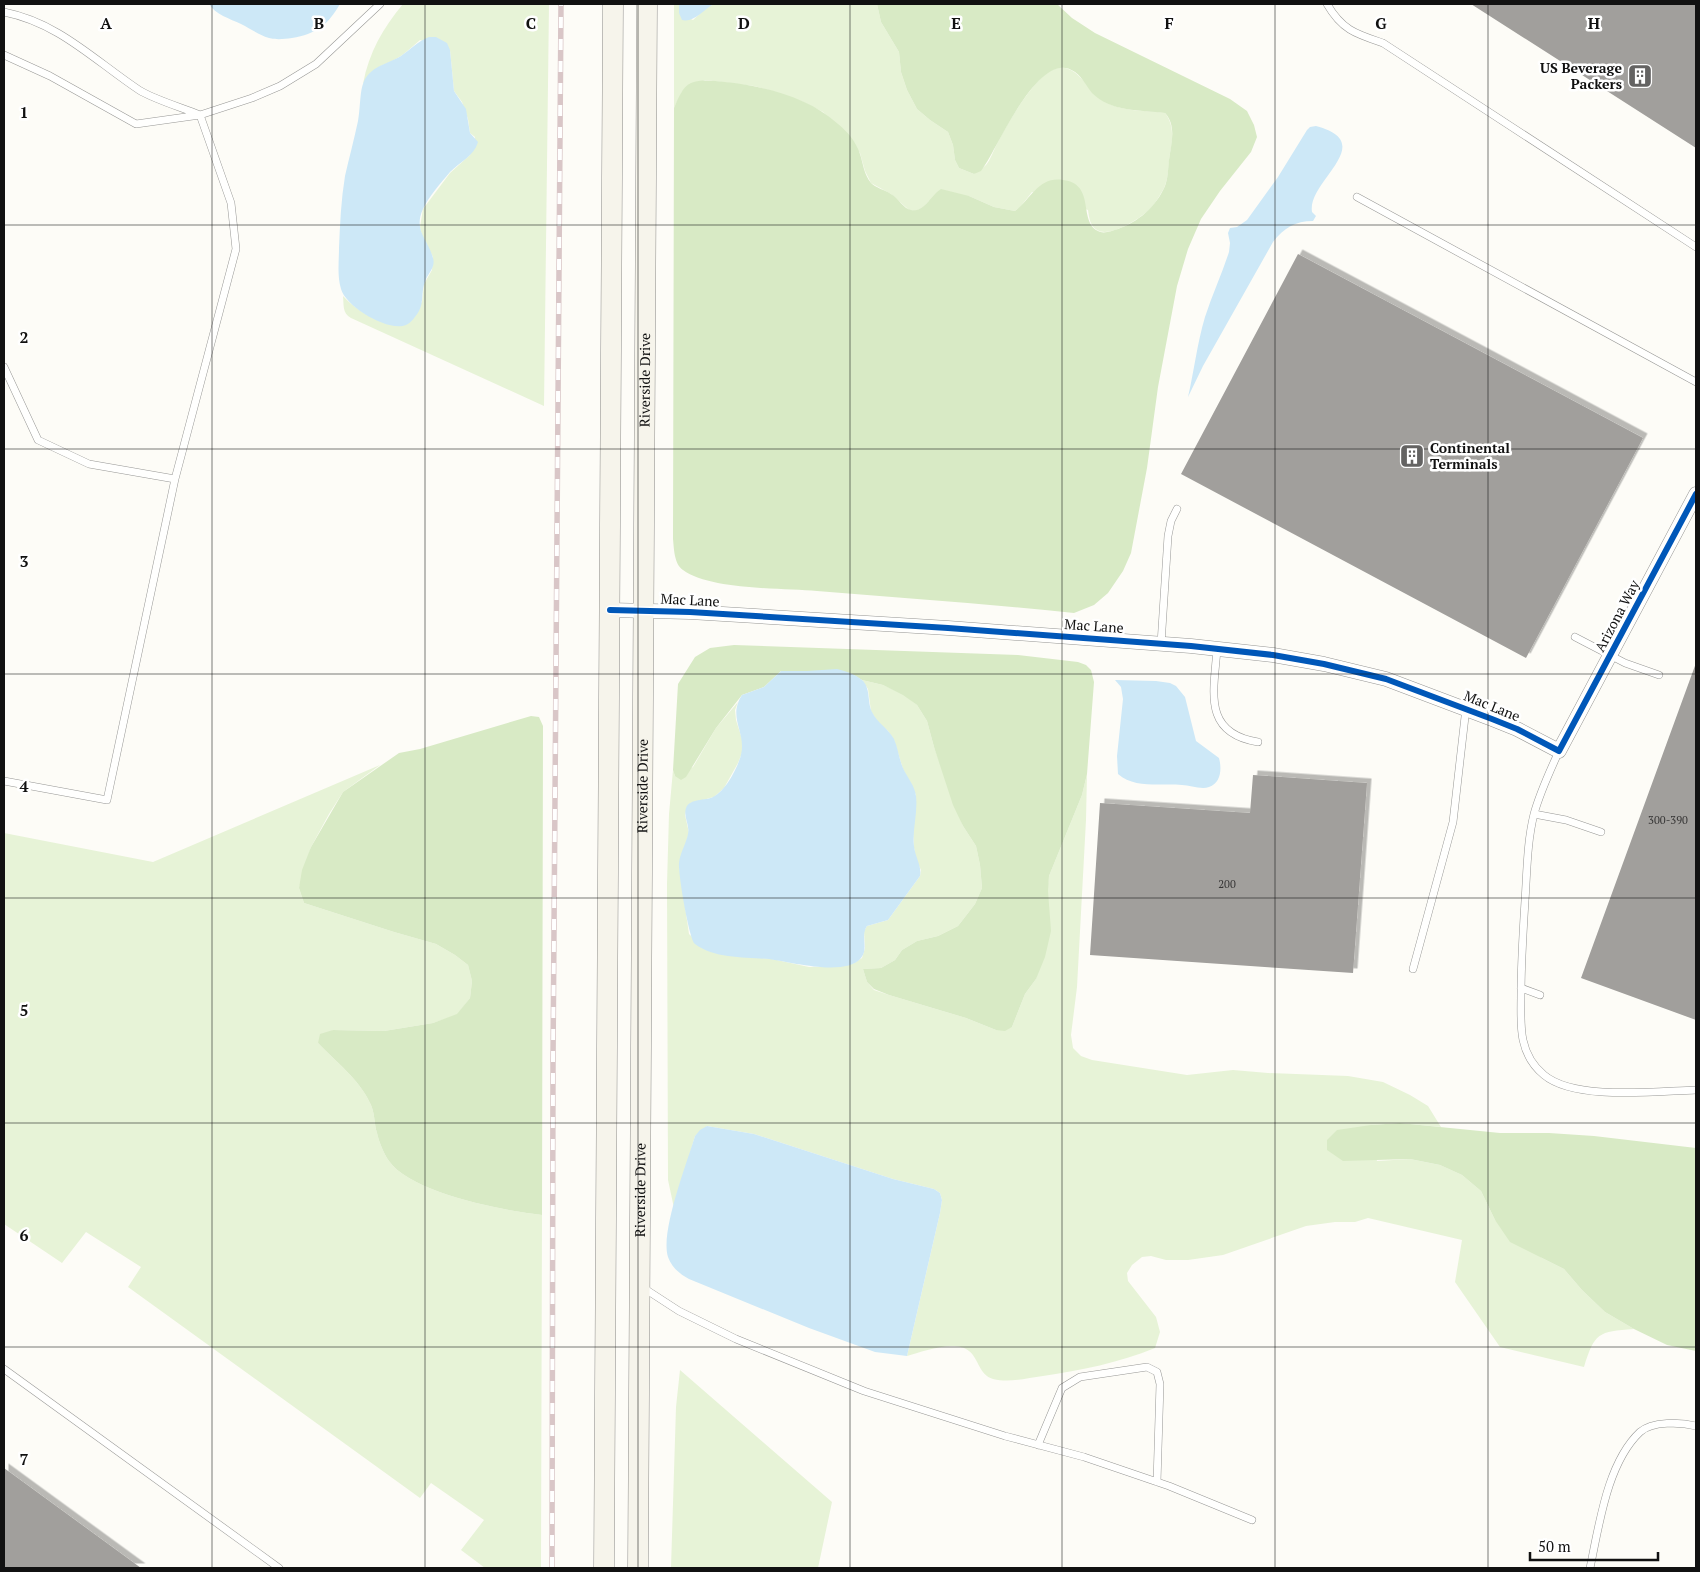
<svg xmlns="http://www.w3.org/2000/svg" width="1700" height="1572" viewBox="0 0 1700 1572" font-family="'PT Serif',serif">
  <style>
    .green { fill: #e7f3d7 }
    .forest { fill: #d8eac5 }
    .water { fill: #cde8f7 }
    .building { fill: #a19f9c; filter: url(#shadow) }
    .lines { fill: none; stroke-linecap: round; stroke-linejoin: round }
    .service-casing { stroke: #979795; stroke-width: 8 }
    .minor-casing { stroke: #979795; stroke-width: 15 }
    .secondary-casing { stroke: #8e8d8b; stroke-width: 21 }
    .service { stroke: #fffffe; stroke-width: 7 }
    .minor { stroke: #fffffe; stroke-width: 14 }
    .secondary { stroke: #f6f4eb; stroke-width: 20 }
    .rail-casing { stroke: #d9c6c7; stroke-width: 5.5 }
    .rail { stroke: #fff; stroke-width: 4; stroke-dasharray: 11; stroke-linecap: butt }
    .cycleway-casing { stroke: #fff; stroke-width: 9 }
    .cycleway { stroke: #0057b8; stroke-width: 6 }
    .grid { fill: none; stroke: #111; stroke-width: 1; stroke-opacity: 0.55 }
    .labels { text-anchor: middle; stroke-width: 5; stroke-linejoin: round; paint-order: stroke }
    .number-label { font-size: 11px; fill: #353434 }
    .poi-label { font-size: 14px; font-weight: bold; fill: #111; stroke: #fff; text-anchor: end }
    .street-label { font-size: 14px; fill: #111; stroke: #fff }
    .grid-label { font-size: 16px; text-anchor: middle; font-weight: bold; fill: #111; stroke: #fff; stroke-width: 5; stroke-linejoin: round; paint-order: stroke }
  </style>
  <defs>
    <filter id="shadow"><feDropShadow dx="4.5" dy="-4.5" stdDeviation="0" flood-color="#0004"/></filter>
  </defs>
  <rect width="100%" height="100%" fill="#fdfcf7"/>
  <path class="green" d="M403 4H549L544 406 351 318C342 313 344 305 343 296 357 311 369 316 387 324L422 302 424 284 432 270 433 257 422 236 420 227 423 209 450 173 470 155 475 137 470 133 468 119 462 102 454 91 450 50 420 40C414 45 408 51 401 56 382 68 378 62 363 84 369 52 383 28 403 4Z
    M674 4H679V13L693 20 705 9 714 4H877L881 22 899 52 901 72 907 90 917 109 930 120 948 132 953 145 955 160 959 168 974 174C978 171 983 168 986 165 991 159 993 151 997 144 1005 127 1034 79 1050 71 1077 57 1086 92 1105 102 1124 112 1144 110 1165 113 1174 124 1173 140 1170 153 1168 165 1169 177 1164 188 1160 195 1155 204 1149 210 1139 219 1110 238 1097 230 1090 226 1089 217 1088 210L1032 192 1021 206 1015 211 994 207 969 196 929 201 923 207 916 211 909 210 891 194 871 183 865 171 860 153 823 112 803 102 776 92 754 86 705 80 682 92 674 108Z
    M862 680 883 685 903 694 917 705 927 721 934 747 963 826 976 846 980 865 982 888 975 904 958 926 938 936 917 941 902 950 895 960 881 968 863 969 867 982 874 990 889 995 966 1018 996 1030 1012 1027 1025 994 1036 979 1049 876 1082 795 1087 774 1086 820 1077 987 1071 1035 1073 1048 1081 1056 1092 1060 1187 1075 1233 1070 1268 1073 1348 1076 1383 1082 1410 1095 1428 1106 1441 1127 1400 1123 1371 1125 1377 1161 1410 1159 1440 1165 1462 1175 1481 1191 1495 1220 1542 1258 1564 1269 1582 1290 1605 1312 1634 1329C1598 1332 1595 1332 1584 1367L1500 1347 1455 1282 1462 1240 1368 1218 1355 1222H1335L1306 1226 1223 1255 1188 1260H1166L1151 1256 1142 1257 1132 1265 1127 1273 1128 1281 1156 1317 1160 1332 1155 1348C1119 1363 1081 1370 1043 1376 1027 1378 1010 1383 993 1379 979 1375 979 1359 969 1351 955 1339 922 1352 907 1356L940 1213 942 1200 940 1193 934 1189 893 1179 754 1134 707 1126 695 1136 674 1208 668 1180 667 884 669 814 673 770 675 776 693 767 716 728 738 702 735 710 736 720 743 742 742 753 738 763 724 788 714 797 691 803 687 807 685 815 689 833 679 865 689 934 706 950 729 955 772 959 809 967 843 966 854 963 862 958 865 948 864 931 867 926 888 920 920 876 921 870 916 860 914 848 913 830 916 795 903 769 894 740 888 731 878 723 871 711 868 689Z
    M380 765 343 792 329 814 311 847 299 888 304 903 394 932 436 944 455 955 468 965 472 981 470 998 457 1015 433 1023 384 1031 333 1030 318 1043C336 1062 359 1079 370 1103 375 1112 374 1124 377 1133 379 1142 384 1154 389 1161 411 1193 505 1211 542 1215L541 1568H485L461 1550 484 1520 431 1483 420 1498 128 1287 141 1267 86 1232 62 1263 4 1224V833L153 862Z
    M680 1370 832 1502 818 1568H671L676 1407Z"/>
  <path class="forest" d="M877 4H1057L1072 18 1095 33 1230 99 1247 111 1254 125 1257 137 1251 152 1220 191 1201 219 1188 249 1177 286 1158 387 1147 468 1131 553 1123 571 1108 593 1094 605 1074 613C988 604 902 598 817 591 782 588 710 590 683 570 674 564 674 548 673 539L674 108C678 99 682 87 691 83 702 79 713 81 725 82 764 86 809 97 838 124 848 132 856 142 860 154 863 163 864 175 871 183 876 188 885 190 891 194 898 198 904 209 911 210 924 213 931 195 941 189L969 196 994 207 1015 211C1031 199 1039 176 1063 180 1095 184 1079 218 1096 230 1103 235 1111 231 1118 229 1138 222 1156 207 1165 186 1168 178 1168 169 1169 160 1171 144 1177 126 1165 113 1140 110 1111 112 1092 93 1086 86 1083 78 1075 72 1039 45 997 151 981 171L974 174 959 168 955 160 953 145 948 132 930 120 917 109 907 90 901 72 899 52 881 22Z
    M734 645 1018 655 1078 662 1086 665 1091 670 1094 682 1087 774 1082 795 1049 876 1048 891 1051 931 1045 957 1036 979 1025 994 1012 1027 1005 1031 996 1030 966 1018 889 995 874 989 867 982 863 969 881 968 895 960 902 950 917 941 938 936 958 926 975 904 982 888 980 865 976 846 963 826 953 805 934 747 927 721 917 705 903 695 883 685 862 680 850 673 781 671 764 687 742 695 716 728 686 777 681 780 675 776 673 770 678 684 695 657 710 648Z
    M531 716 539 717 543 726 542 1215C505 1211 411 1193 389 1161 384 1154 379 1142 377 1133 374 1124 375 1112 370 1103 359 1079 336 1062 318 1043L320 1034 333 1030 384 1031 433 1023 457 1014 470 998 472 981 468 965 455 955 436 944 394 932 304 903 299 888 302 870 311 847 343 792 399 753 420 749Z
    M1400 1123 1500 1133H1549L1594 1136 1696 1148V1351L1667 1345 1634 1329 1605 1312 1582 1290 1564 1269 1510 1242 1495 1220 1481 1191 1462 1175 1440 1165 1410 1159 1343 1161 1327 1150V1140L1337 1130 1371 1125Z"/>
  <path class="water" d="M209 4H340C328 25 316 34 292 38 284 39 277 40 269 38 259 35 251 29 241 24 230 19 215 14 209 4Z
    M679 4H714C704 9 694 23 682 20L679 13Z
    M429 37H436L447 43 450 50 454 91 466 109 470 133 478 142C474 156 460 162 450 172 441 183 429 196 423 209 413 231 428 239 433 258 436 268 427 274 425 282 421 291 424 302 419 311 416 316 411 323 406 325 388 332 346 307 341 289 337 276 339 261 339 248 340 224 341 200 345 176 349 158 354 140 358 121 360 112 360 91 363 84 369 66 388 64 401 56 411 49 418 41 429 37Z
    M1316 126C1380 143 1307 181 1312 212L1316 216 1313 221C1295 221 1284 228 1273 242L1203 366 1188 397C1194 371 1197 344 1205 317 1212 295 1222 274 1229 252L1230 243 1228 233 1230 228 1237 227 1247 220 1278 177 1307 130 1310 127Z
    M837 669C845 671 855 674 862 680 871 688 867 702 872 712 877 723 888 728 894 739 898 748 899 759 903 768 907 777 915 786 916 796 918 813 912 830 914 846 915 857 922 866 920 876L888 920 867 926C860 936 869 948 861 958 846 977 790 962 769 959 746 957 715 959 695 944 689 939 678 873 679 863 680 853 686 844 688 834 690 825 683 817 686 808 690 798 705 801 713 797 725 791 735 772 739 761 750 734 726 720 742 695L764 687 781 671H807Z
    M1115 680 1156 681 1170 683 1176 686 1185 697 1196 741 1219 758C1222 769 1221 783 1209 787 1201 790 1190 785 1182 785 1161 783 1135 789 1118 774L1117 756 1123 699 1121 687Z
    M707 1126 754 1134 893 1179 934 1189 940 1193 942 1200 940 1213 907 1356 875 1352 809 1328 689 1279C680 1274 672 1268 668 1257 660 1232 687 1163 695 1136L700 1130Z"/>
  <path class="building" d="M1471 4H1696V148Z
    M1298 254 1643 438 1526 658 1181 474Z
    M1696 663V1020L1581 978Z
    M1253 775 1367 783 1353 973 1090 955 1100 803 1250 813Z
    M4 1468 141 1568H4Z"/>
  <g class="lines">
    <defs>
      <path id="service" d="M1327 4C1342 30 1356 34 1383 43L1696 247
        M4 12C59 23 94 60 139 90 153 99 183 108 200 115L231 203 236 249 175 479 107 800 4 781
        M4 55 50 76 136 124 200 115 252 98 280 86 316 64 380 4
        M1357 197 1696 382
        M4 367 38 440 89 464 175 479
        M1575 637 1625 663 1659 675
        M1161 644 1168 536 1171 521 1177 509
        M1217 649C1214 691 1202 733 1258 742
        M1559 751C1550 771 1540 792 1534 814 1527 842 1527 872 1525 901 1523 932 1521 963 1521 995 1521 1010 1520 1026 1523 1040 1526 1054 1533 1066 1544 1075 1575 1101 1657 1091 1696 1090
        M1534 814 1566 820 1601 832
        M1413 969 1453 822 1466 708
        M1521 988 1540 995
        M642 1287 679 1311 736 1339 864 1391 1005 1436 1084 1457 1169 1486 1252 1520
        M4 1369 279 1568
        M1038 1445 1062 1388 1080 1377 1147 1367 1157 1372 1160 1384 1157 1482
        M1590 1568C1599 1526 1607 1463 1640 1432 1652 1421 1681 1422 1696 1426"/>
      <path id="minor" d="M610 610 690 612 948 628 1191 646 1273 655 1324 664 1386 679 1492 719 1517 729 1559 751 1696 494"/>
      <g id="secondary">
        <path d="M604 1568 613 4"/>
        <path id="s1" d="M638 1568 647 4"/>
      </g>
    </defs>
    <use href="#service" class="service-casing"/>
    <use href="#minor" class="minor-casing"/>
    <use href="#secondary" class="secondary-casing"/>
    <use href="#service" class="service"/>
    <use href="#minor" class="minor"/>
    <use href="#secondary" class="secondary"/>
    <defs>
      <path id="rail" d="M552 1568 553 1062 561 4"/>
    </defs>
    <use href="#rail" class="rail-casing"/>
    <use href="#rail" class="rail"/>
    <defs>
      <path id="cycleway" d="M610 610 690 612 948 628 1191 646 1273 655 1324 664 1386 679 1492 719 1517 729 1559 751 1696 494"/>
    </defs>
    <use href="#cycleway" class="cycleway-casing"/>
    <use href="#cycleway" class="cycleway"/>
  </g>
  <path class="grid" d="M212 4V1568M425 4V1568M638 4V1568M850 4V1568M1062 4V1568M1275 4V1568M1488 4V1568M4 225H1696M4 449H1696M4 674H1696M4 898H1696M4 1123H1696M4 1347H1696"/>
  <defs>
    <symbol id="building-square" viewBox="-11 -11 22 22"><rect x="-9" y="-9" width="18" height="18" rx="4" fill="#646362" stroke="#fff"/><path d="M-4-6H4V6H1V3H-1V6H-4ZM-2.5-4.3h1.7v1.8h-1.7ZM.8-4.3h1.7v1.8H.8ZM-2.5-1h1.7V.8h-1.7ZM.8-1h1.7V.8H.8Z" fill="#fff"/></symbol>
  </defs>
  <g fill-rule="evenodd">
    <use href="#building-square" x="1626" y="62" width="28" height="28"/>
    <use href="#building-square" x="1398" y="442" width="28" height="28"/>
  </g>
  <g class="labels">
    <g class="number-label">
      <text x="1668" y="824">300-390</text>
      <text x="1227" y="888">200</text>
    </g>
    <g class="poi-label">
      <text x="1622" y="73">US Beverage<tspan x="1622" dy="16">Packers</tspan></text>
      <text x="1430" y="453" text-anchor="start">Continental<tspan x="1430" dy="16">Terminals</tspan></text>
    </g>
    <g class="street-label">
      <text dy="5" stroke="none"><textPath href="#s1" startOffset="1188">Riverside Drive</textPath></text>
      <text transform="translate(690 600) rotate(3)" y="5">Mac Lane</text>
      <text transform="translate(1617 616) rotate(-62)" y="5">Arizona Way</text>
      <text transform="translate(1094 626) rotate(4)" y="5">Mac Lane</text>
      <text transform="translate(1492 706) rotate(22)" y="5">Mac Lane</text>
      <text dy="5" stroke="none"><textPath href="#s1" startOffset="782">Riverside Drive</textPath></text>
      <text dy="5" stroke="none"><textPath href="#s1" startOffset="378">Riverside Drive</textPath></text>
    </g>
  </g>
  <g class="grid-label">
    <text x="106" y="29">A</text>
    <text x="319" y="29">B</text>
    <text x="531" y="29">C</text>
    <text x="744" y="29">D</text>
    <text x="956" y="29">E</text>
    <text x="1169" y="29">F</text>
    <text x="1381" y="29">G</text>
    <text x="1594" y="29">H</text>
    <text x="24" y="118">1</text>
    <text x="24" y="343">2</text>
    <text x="24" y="567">3</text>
    <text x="24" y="792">4</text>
    <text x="24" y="1016">5</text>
    <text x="24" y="1241">6</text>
    <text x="24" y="1465">7</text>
  </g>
  <rect width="1700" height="1572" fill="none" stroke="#111111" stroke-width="10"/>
  <path d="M1530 1552v8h128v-8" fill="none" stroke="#111111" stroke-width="2.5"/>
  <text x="1538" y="1552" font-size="15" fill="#111111" stroke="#ffffff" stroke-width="4" paint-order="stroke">50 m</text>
</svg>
